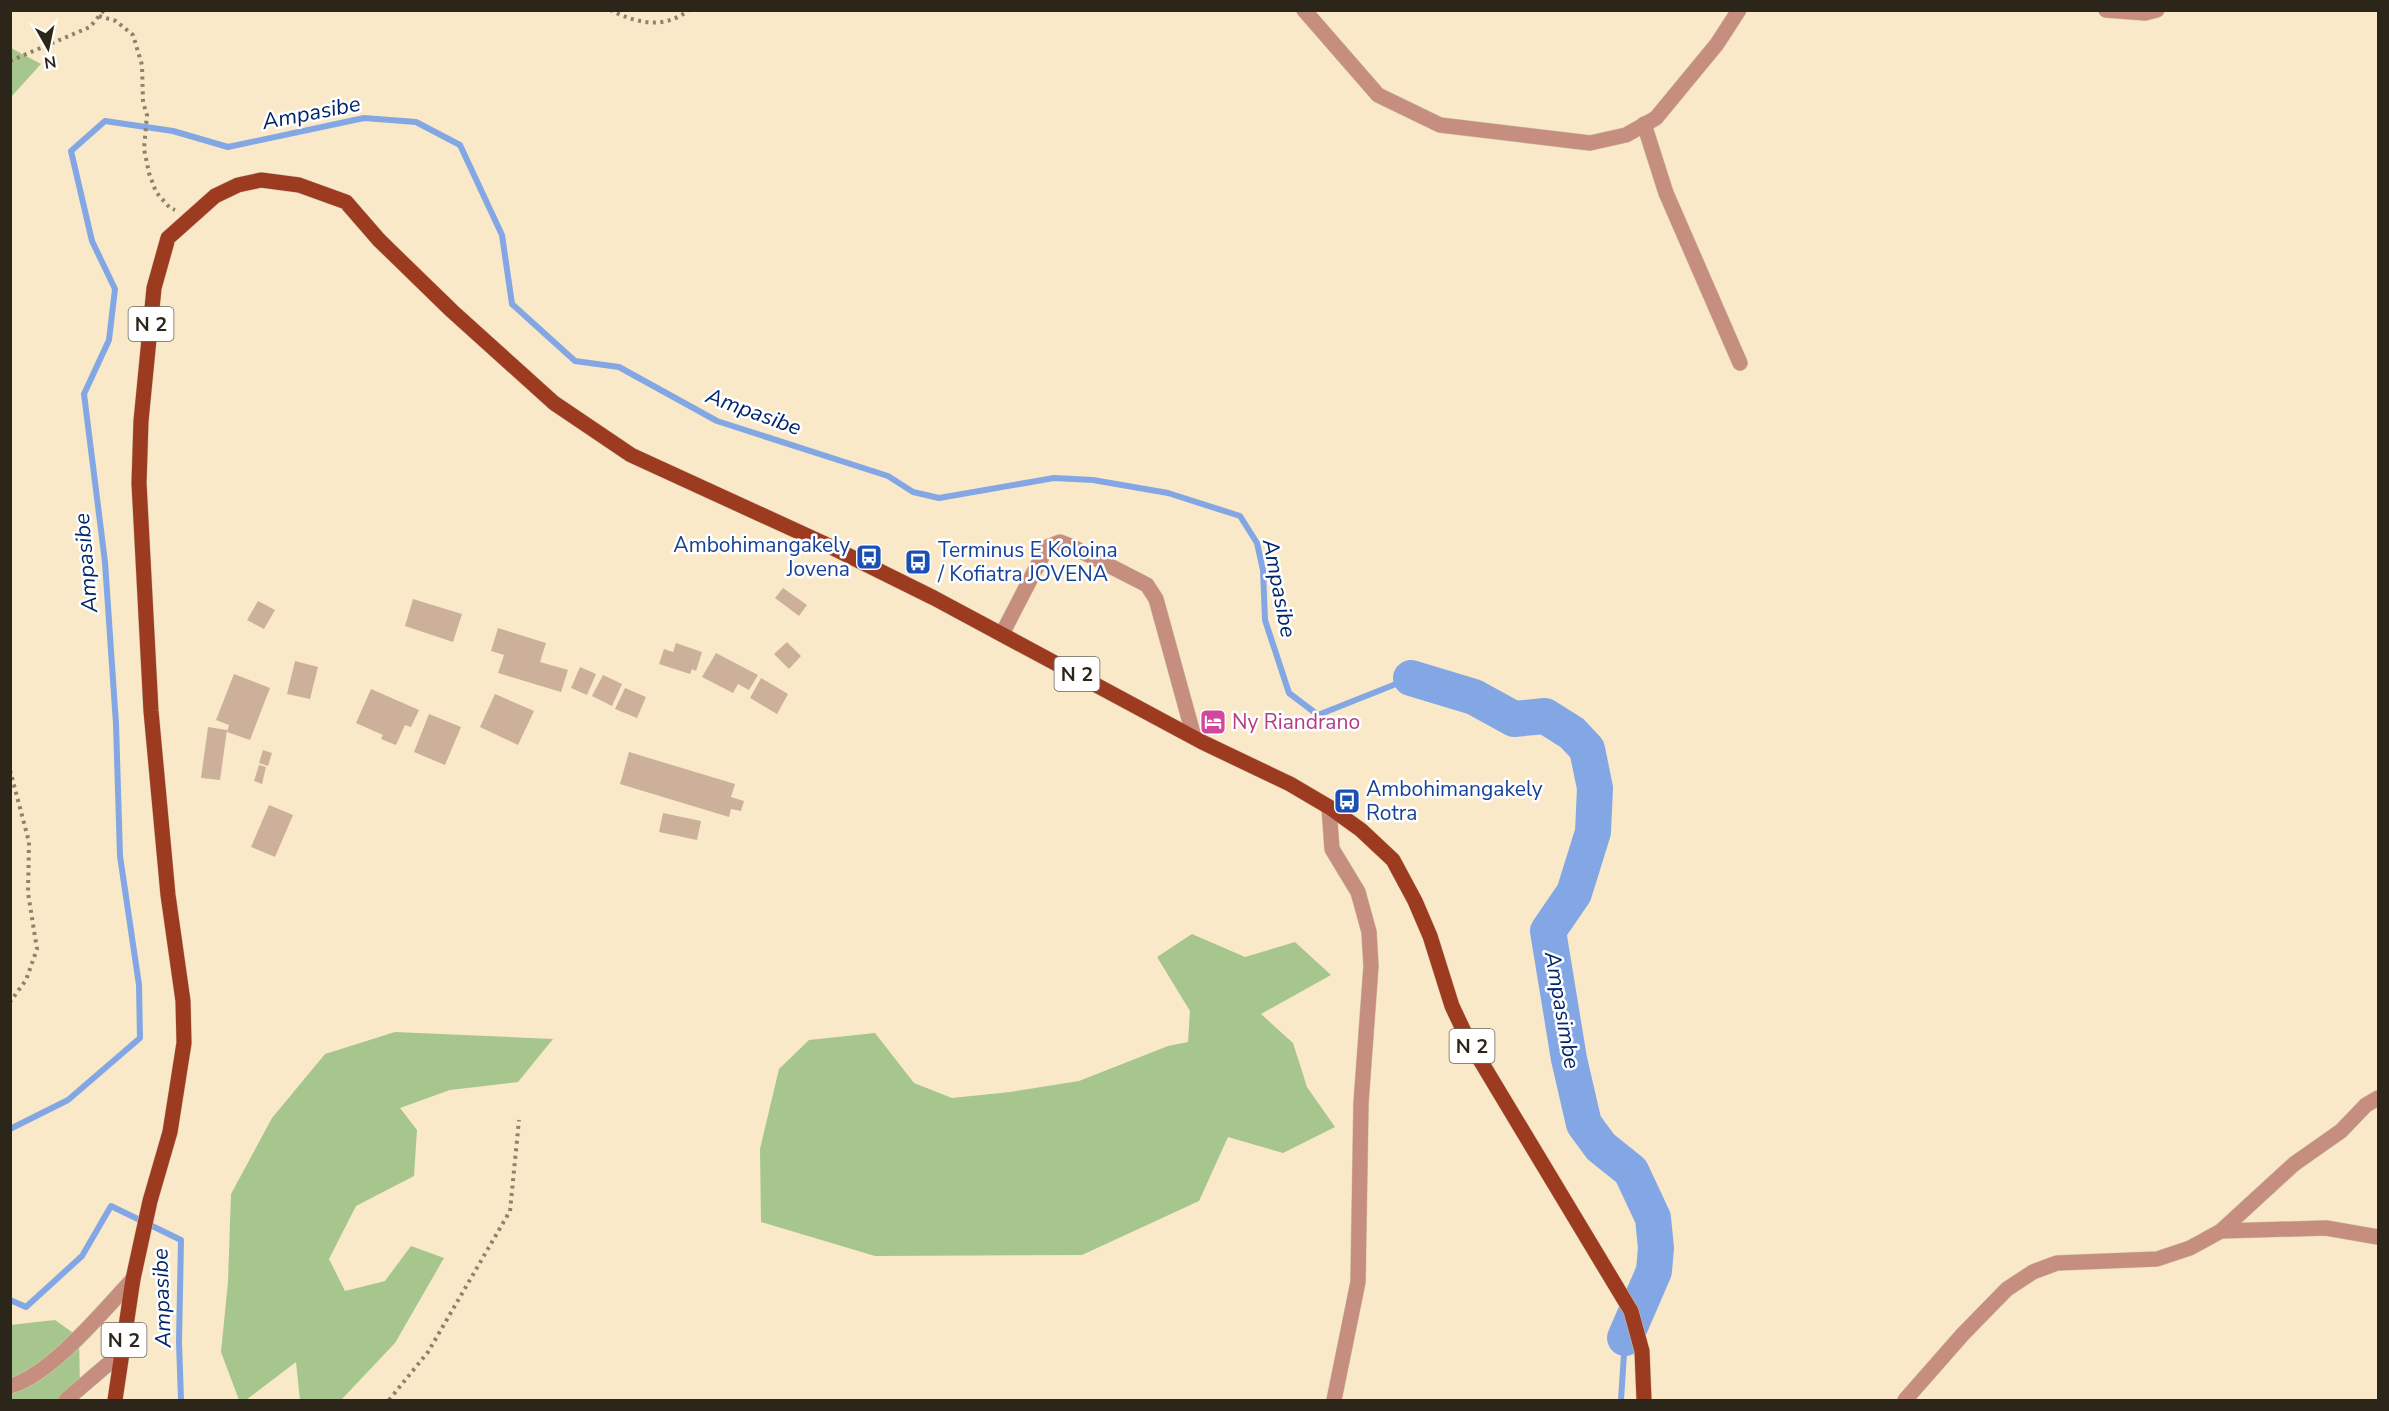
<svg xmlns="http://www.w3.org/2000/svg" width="2389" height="1411" viewBox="0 0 2389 1411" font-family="'Nunito Sans',sans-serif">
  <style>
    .green { fill: #a6c68d }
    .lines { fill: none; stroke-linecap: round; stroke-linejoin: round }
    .stream { stroke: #83a7e5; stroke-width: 6 }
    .river { stroke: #83a7e5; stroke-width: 36 }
    .building { fill: #cdb099 }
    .minor-casing { stroke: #d4c6a9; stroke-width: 16 }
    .major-casing { stroke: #d4c6a9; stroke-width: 16 }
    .path { stroke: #8d826c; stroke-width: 4; stroke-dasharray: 3 4.5; stroke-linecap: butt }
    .minor { stroke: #c68e7f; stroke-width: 15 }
    .major { stroke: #9c3b20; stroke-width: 15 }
    .labels { text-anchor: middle; stroke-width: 5; stroke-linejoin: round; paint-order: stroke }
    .shield { fill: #fff; stroke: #6b675f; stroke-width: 1.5 }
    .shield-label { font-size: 20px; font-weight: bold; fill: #2c261a }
    .transit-label { font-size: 21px; fill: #164399; stroke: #fff; text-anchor: start }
    .hotel-label { font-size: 21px; fill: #b23c85; stroke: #fff; text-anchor: start }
    .water-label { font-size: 22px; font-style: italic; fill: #00266c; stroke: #fff }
  </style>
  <rect width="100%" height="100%" fill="#f9e9c8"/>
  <path class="green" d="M11 48 41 64 11 97Z
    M1192 934 1245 957 1295 942 1331 975 1261 1014 1293 1043 1307 1087 1335 1127 1283 1153 1228 1137 1199 1201 1082 1255 875 1256 761 1222 760 1149 779 1069 809 1040 875 1033 914 1083 952 1098 1010 1092 1079 1081 1168 1046 1188 1042 1190 1011 1157 957Z
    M395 1032 553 1039 518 1082 450 1090 400 1108 417 1130 414 1176 356 1206 329 1259 345 1291 385 1281 411 1246 444 1258 395 1343 341 1400H300L296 1362 246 1400H239L221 1352 228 1282 231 1194 272 1118 325 1054Z
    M55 1320 79 1337 80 1389 58 1400H11L10 1325Z"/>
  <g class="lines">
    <path class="stream" d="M10 1129 68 1100 140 1038 139 985 120 856 116 724 105 562 84 394 109 340 115 289 92 241 71 151 105 121 173 131 228 147 364 118 416 122 460 145 502 235 512 304 575 361 619 367 717 421 888 476 913 492 939 498 1054 478 1093 480 1168 493 1240 516 1257 543 1263 570 1265 620 1289 693 1318 715 1411 678
      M10 1300 26 1307 82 1256 111 1206 181 1240 179 1342 181 1400
      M1621 1400 1625 1338"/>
    <path class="river" d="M1411 678 1474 697 1514 719 1545 716 1572 733 1587 749 1595 788 1593 832 1574 893 1548 931 1569 1059 1584 1124 1601 1147 1631 1171 1653 1218 1656 1248 1654 1271 1625 1338"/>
  </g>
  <path class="building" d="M783 588 807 605 799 616 775 598Z
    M413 599 462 614 453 642 405 626Z
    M258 601 275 610 264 629 247 620Z
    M498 628 546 643 540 662 568 670 561 692 498 673 504 655 491 651Z
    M787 642 801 656 789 669 774 654Z
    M676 643 702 652 696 671 692 669 690 674 659 664 664 649 673 652Z
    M716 653 758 675 749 690 738 684 733 693 702 677Z
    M295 661 318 667 310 699 287 694Z
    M580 667 596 674 587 695 571 688Z
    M234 674 270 688 250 740 227 732 229 725 216 720Z
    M603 675 622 684 612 706 592 696Z
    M761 678 788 694 777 714 750 698Z
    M625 688 646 697 637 718 615 709Z
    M371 689 419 710 411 727 405 725 396 745 381 739 383 735 356 723Z
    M495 694 534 711 518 745 480 727Z
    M429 714 461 727 445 765 414 752Z
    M208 727 227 730 220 780 201 778Z
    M263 750 272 753 268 766 259 763Z
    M629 752 735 784 731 797 744 801 741 811 731 809 729 817 620 784Z
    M259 765 266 767 262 784 254 781Z
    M269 805 293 815 275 857 251 847Z
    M663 813 701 821 697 840 659 832Z"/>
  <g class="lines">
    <defs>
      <path id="minor" d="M1304 10 1378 95 1440 125 1590 143 1626 135 1656 118 1717 44 1739 10
        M2106 10 2145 13 2157 10
        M1644 124 1666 193 1740 363
        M1002 634 1047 547 1060 542 1073 547 1147 585 1156 599 1194 737
        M1329 807 1332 849 1358 892 1369 932 1371 966 1361 1103 1358 1282 1334 1400
        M2221 1231 2326 1228 2378 1237
        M10 1386C50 1376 105 1309 133 1279
        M66 1400 122 1352
        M1905 1400 1963 1334 2007 1289 2033 1272 2057 1263 2157 1259 2190 1248 2221 1231 2294 1164 2341 1131 2366 1105 2378 1098"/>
      <path id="major" d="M115 1400 133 1279 150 1201 170 1132 184 1043 183 1001 168 895 151 711 139 483 141 421 154 288 168 238 215 196 238 185 261 180 299 185 346 202 379 240 452 311 554 403 631 455 823 543 934 598 1202 742 1290 784 1329 807 1361 830 1393 860 1415 901 1430 936 1452 1006 1468 1040 1631 1311 1642 1351 1644 1400"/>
    </defs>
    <use href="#minor" class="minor-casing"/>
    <use href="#major" class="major-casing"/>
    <path class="path" d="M610 10C637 23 663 30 689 10
      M99 16 116 21 133 35 142 65 143 102 147 115 144 149 149 173 156 192 170 208 175 210
      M10 61 90 27 104 10
      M10 770 29 842 28 893 37 949 26 980 10 1002
      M389 1400 428 1352 510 1211 519 1120"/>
    <use href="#minor" class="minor"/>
    <use href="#major" class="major"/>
  </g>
  <defs>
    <symbol id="bus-square" viewBox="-11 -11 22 22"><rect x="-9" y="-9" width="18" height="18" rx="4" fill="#1a4fb4" stroke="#fff"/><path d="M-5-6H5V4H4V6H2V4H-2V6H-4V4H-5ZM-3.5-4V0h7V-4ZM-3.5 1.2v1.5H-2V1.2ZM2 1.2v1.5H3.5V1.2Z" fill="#fff"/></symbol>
    <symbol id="hotel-square" viewBox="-11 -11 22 22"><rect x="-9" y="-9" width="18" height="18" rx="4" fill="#d1479c" stroke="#fff"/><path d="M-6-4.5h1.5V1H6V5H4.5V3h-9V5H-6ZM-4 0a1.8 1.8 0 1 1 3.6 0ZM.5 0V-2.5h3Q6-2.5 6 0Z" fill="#fff"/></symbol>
  </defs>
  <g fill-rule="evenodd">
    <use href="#bus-square" x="854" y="542" width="30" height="30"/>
    <use href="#bus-square" x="903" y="547" width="30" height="30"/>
    <use href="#hotel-square" x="1198" y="707" width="30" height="30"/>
    <use href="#bus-square" x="1332" y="786" width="30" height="30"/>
  </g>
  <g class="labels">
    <g class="shield">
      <rect x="128.5" y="307" width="45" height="34" rx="4.5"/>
      <rect x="1054.5" y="657" width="45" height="34" rx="4.5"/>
      <rect x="1449.5" y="1029" width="45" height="34" rx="4.5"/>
      <rect x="101.5" y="1323" width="45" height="34" rx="4.5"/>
    </g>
    <g class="shield-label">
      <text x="151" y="331">N 2</text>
      <text x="1077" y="681">N 2</text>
      <text x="1472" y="1053">N 2</text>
      <text x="124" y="1347">N 2</text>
    </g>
    <g class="transit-label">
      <text x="850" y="552" text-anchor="end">Ambohimangakely<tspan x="850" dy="24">Jovena</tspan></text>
      <text x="938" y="557">Terminus E Koloina<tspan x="938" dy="24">/ Kofiatra JOVENA</tspan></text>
      <text x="1366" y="796">Ambohimangakely<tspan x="1366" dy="24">Rotra</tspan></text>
    </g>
    <g class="hotel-label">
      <text x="1232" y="729">Ny Riandrano</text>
    </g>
    <g class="water-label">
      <text transform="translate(311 112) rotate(-11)" y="8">Ampasibe</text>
      <text transform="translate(754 411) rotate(20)" y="8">Ampasibe</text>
      <text transform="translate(85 563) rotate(-95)" y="8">Ampasibe</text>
      <text transform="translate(1280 588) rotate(79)" y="8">Ampasibe</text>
      <text transform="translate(1563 1010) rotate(80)" y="8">Ampasimbe</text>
      <text transform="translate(161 1298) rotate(-92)" y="8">Ampasibe</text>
    </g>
  </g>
  <rect width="2389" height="1411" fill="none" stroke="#2c261a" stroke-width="24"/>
  <g transform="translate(48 48) rotate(171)" stroke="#ffffff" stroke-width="4.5" paint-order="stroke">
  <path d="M0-4.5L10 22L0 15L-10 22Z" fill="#2c261a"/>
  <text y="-9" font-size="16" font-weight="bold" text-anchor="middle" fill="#2c261a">N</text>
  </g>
</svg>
